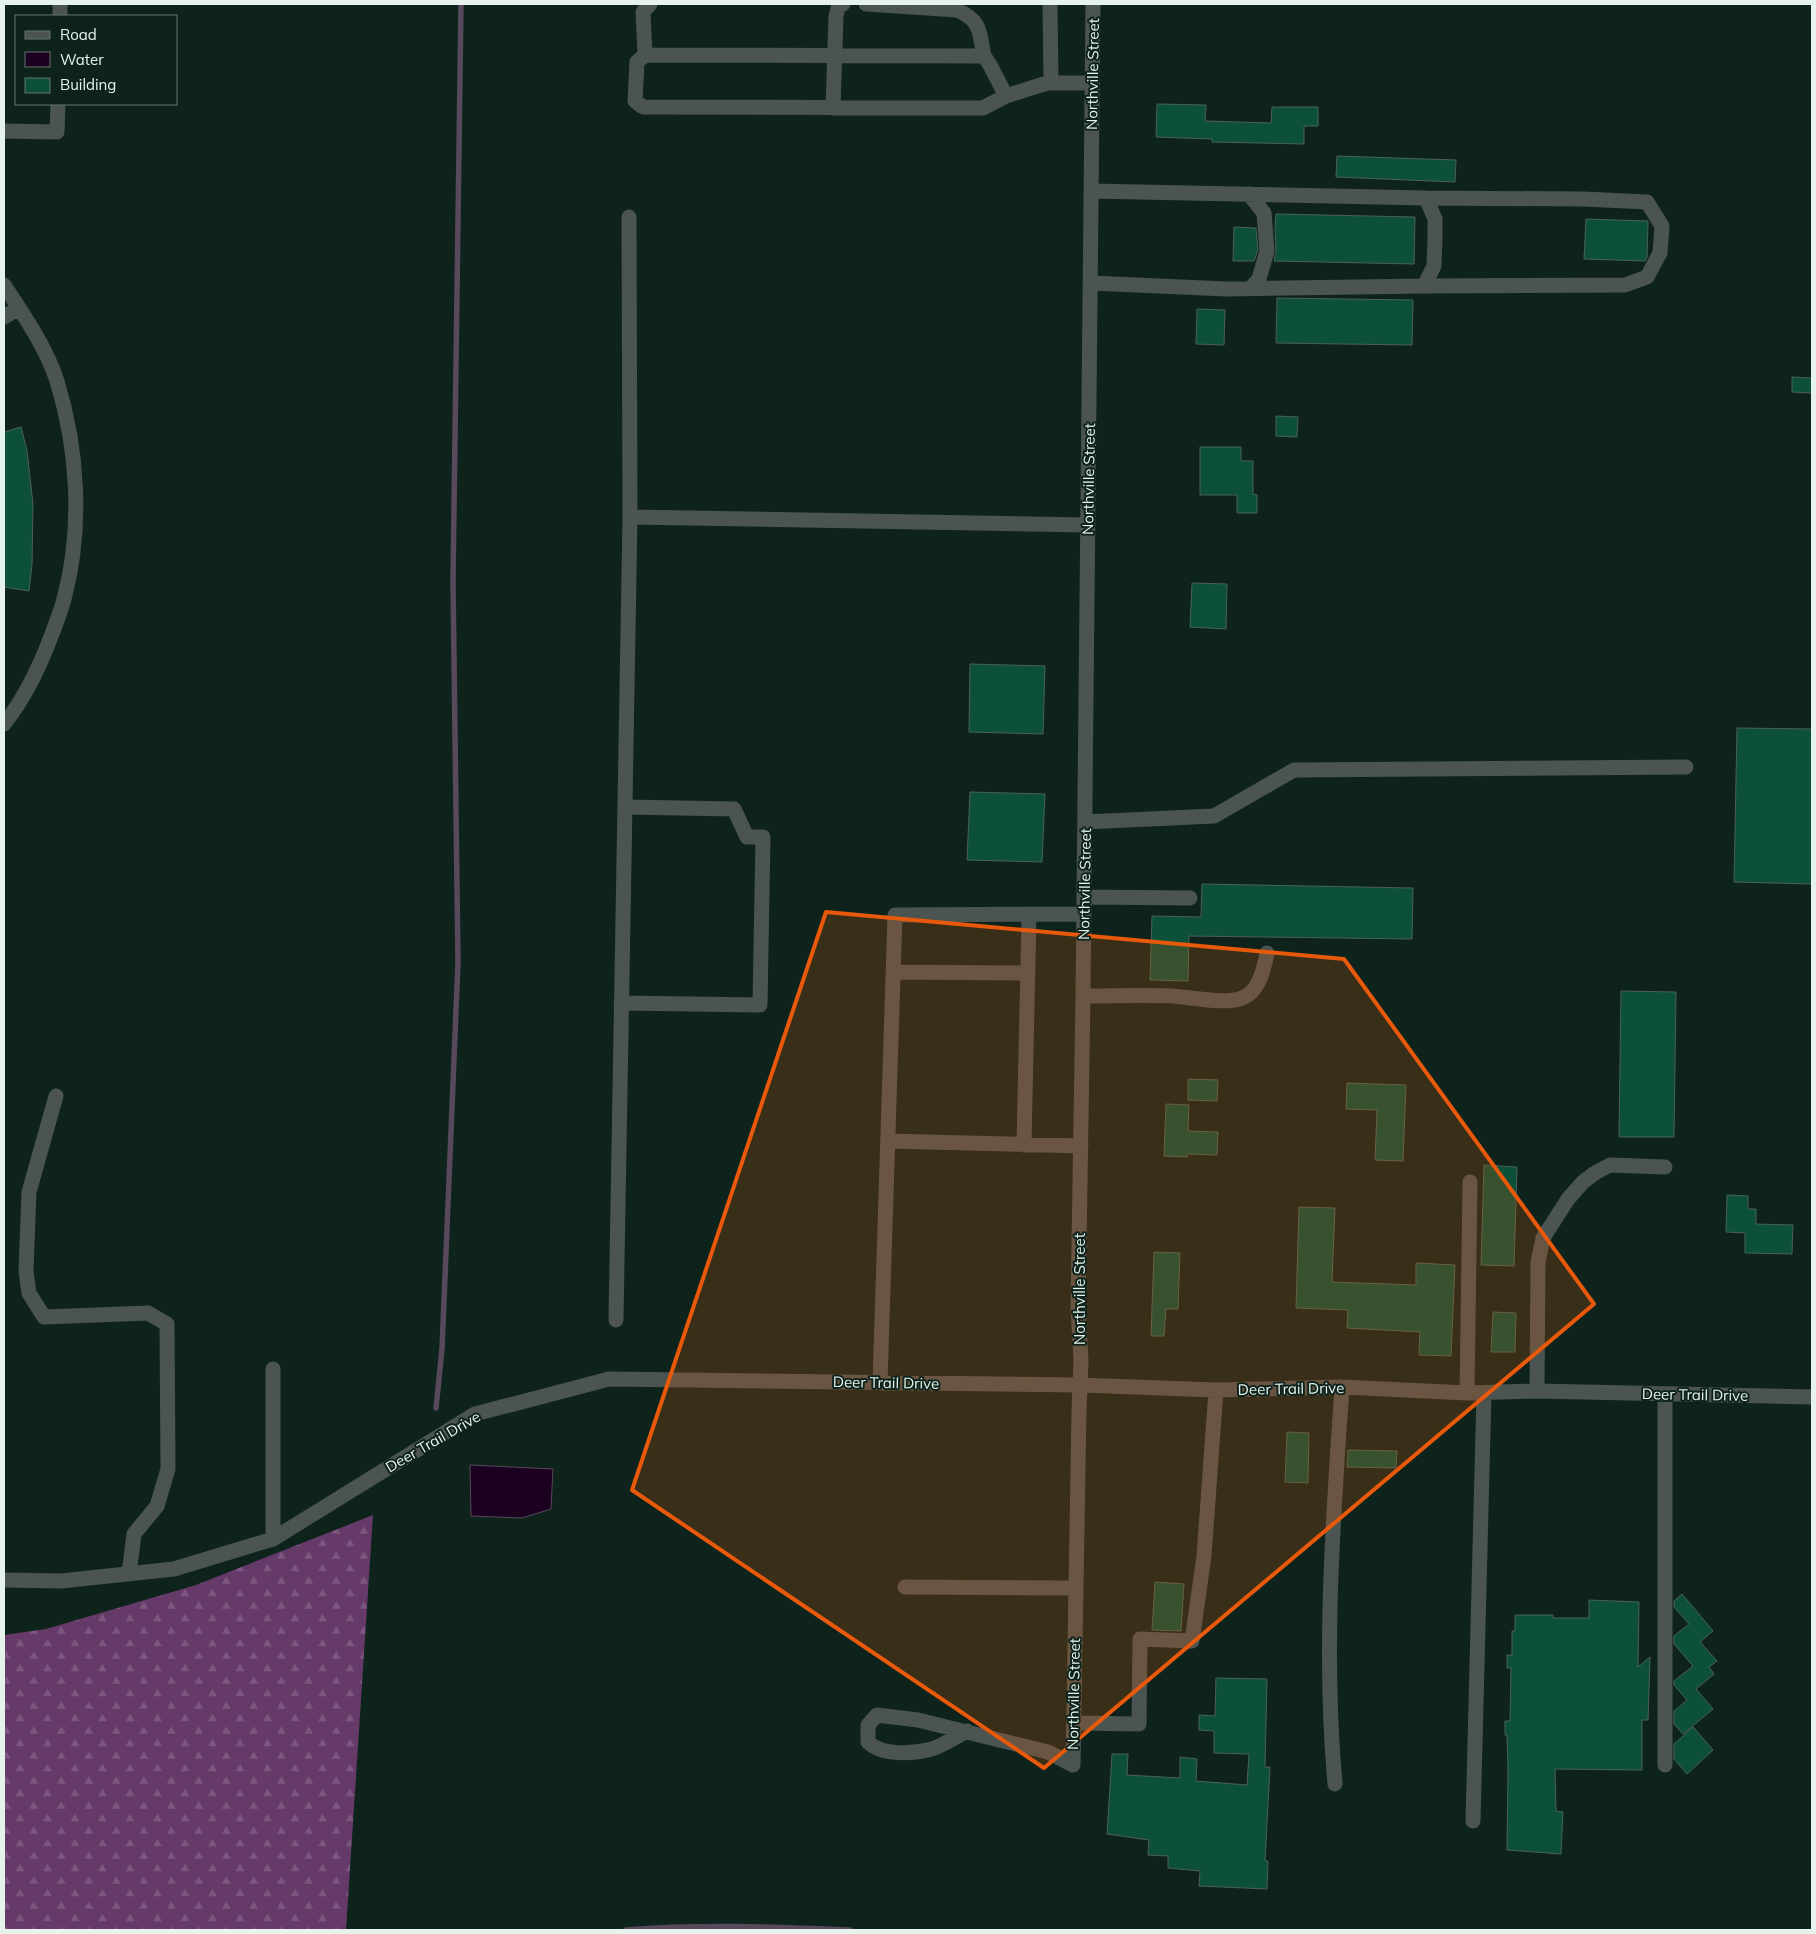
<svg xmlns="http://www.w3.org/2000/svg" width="1816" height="1934" viewBox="0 0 1816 1934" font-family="Mulish,sans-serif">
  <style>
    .forest { fill: url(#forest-firs) }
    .water { fill: #1b001f; stroke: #58495d }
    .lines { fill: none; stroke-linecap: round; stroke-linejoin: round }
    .stream { stroke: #58495d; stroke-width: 5.5 }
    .building { fill: #0d503a; stroke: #4b6157 }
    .minor { stroke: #4b5450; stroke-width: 15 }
    .marked { fill: #e8590c; fill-opacity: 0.2; stroke: #e8590c; stroke-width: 4; stroke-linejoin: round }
    .labels { text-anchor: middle; stroke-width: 4; stroke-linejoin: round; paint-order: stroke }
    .street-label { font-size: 15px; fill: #e6f3ed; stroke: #0e231b }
  </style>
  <defs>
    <pattern id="forest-firs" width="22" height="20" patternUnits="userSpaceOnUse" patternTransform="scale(1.25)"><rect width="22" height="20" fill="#653a69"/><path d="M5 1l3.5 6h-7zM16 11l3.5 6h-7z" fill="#7b577f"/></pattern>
  </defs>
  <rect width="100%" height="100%" fill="#0e231b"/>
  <path class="forest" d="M373 1515 346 1930H4V1635L46 1629 196 1585Z"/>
  <path class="water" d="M470 1465 553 1469 551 1509 522 1518 471 1516Z"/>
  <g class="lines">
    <path class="stream" d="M436 1408 442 1349 458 963 453 581 461 4
      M626 1930C701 1924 775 1927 850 1930"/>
  </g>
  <path class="building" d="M1157 104 1206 105 1205 121 1271 123 1272 107H1318V126H1304V144L1212 142V139L1156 137Z
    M1337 156 1456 160 1455 182 1336 177Z
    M1276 214 1415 217 1414 264 1274 261 1276 251 1275 228Z
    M1586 219 1648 221 1647 258 1645 261 1584 259Z
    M1234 227 1256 228 1258 250 1254 261H1233Z
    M1277 298 1413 300 1412 345 1276 343Z
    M1197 309 1225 310 1224 345 1196 344Z
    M1792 377 1812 378V393L1792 392Z
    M1276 416 1298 417 1297 437 1276 436Z
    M21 427 27 451 33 504 32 564 29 591 4 587V432Z
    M1200 447H1241V461H1253V494L1257 495V513H1237V495H1200Z
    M1192 583 1227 584 1226 629 1190 627Z
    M970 664 1045 666 1043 734 969 732Z
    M1737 728 1812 729V884L1734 882Z
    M970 792 1045 794 1042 862 967 860Z
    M1202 884 1413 888 1412 939 1189 936 1188 981 1150 980 1152 916 1201 917Z
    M1621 991 1676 992 1674 1137H1619Z
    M1188 1079 1218 1080 1217 1101 1188 1100Z
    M1347 1083 1406 1085 1403 1161 1375 1160 1377 1110 1346 1109Z
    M1166 1104 1189 1105 1188 1131 1218 1132 1217 1155 1188 1154 1187 1157 1164 1156Z
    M1484 1165 1517 1167 1514 1266 1481 1265Z
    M1727 1195 1748 1196V1209H1756V1224L1793 1225 1792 1254 1745 1253V1233L1726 1232Z
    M1299 1207 1335 1208 1332 1282 1416 1285V1263L1455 1265 1451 1356 1419 1355 1420 1332 1347 1328 1348 1310 1296 1308Z
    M1154 1252 1180 1253 1178 1309H1166L1164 1336H1151Z
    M1493 1312 1516 1313 1515 1352H1491Z
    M1287 1432 1309 1433 1308 1483 1285 1482Z
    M1348 1450 1397 1451 1396 1468 1347 1467Z
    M1155 1582 1184 1584 1181 1631 1152 1630Z
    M1682 1594 1713 1631 1700 1642 1717 1661 1709 1667 1714 1674 1696 1689 1713 1709 1683 1734 1674 1724V1711L1687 1700 1674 1685V1681L1693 1666 1674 1644V1636L1689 1624 1674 1607V1601Z
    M1589 1600 1639 1602 1638 1667 1650 1657 1648 1720H1642V1770L1555 1769 1556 1811 1563 1812 1561 1854 1507 1850 1508 1771 1507 1735H1505V1721H1510L1511 1668H1507V1655H1512V1631H1515V1615H1553V1618H1589Z
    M1216 1678 1267 1679 1265 1767H1270L1265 1861H1268L1267 1889 1199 1886 1200 1871 1168 1868V1856L1148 1855 1149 1840 1107 1834 1112 1754H1128L1127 1775 1180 1778V1757L1197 1759 1196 1781 1247 1785 1249 1754 1214 1753V1731L1199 1730V1715L1215 1716Z
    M1693 1727 1713 1750 1687 1774 1674 1759V1744Z"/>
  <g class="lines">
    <path class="minor" d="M866 4 957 10C982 21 979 32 984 56
      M1050 4 1051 83
      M60 16V4
      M645 55 643 12 650 4
      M1006 96 990 65 984 56 645 55 637 62 635 101 643 107 983 108 1006 96 1047 83H1092
      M833 108 836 16 839 4H843
      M4 131 57 132 58 104
      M1249 194 1264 213 1267 251 1259 279 1251 288
      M1091 283 1227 289 1424 286 1434 266 1435 239V219L1426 198 1091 191
      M4 285C23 314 46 347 57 381 78 450 83 528 64 599 61 611 56 623 52 634 40 666 25 698 4 724
      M1424 286 1625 285 1647 277 1660 253 1662 226 1647 202 1584 199 1426 198
      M4 317 19 308
      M630 517 1088 525
      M1085 822 1214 816 1294 770 1686 767
      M1084 897 1190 898
      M894 972 1028 973
      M1083 996C1113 996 1143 995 1172 996 1191 997 1224 1005 1242 998 1259 992 1264 969 1267 953
      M621 1003 760 1005 763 837H747L734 809 626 807
      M56 1096 29 1192 26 1271 29 1293 44 1317 148 1313 167 1324 168 1469 157 1506 134 1534 129 1574
      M888 1141 1081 1146
      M1024 1145 1029 915
      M616 1320 630 517 629 217
      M880 1383 895 915 1084 914
      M1537 1391 1538 1262 1543 1238 1568 1199 1583 1182 1595 1173 1610 1165 1665 1167
      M1467 1393 1470 1182
      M1665 1395V1765
      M273 1539V1369
      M4 1580 61 1581 174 1569 273 1539 475 1414 609 1379 1080 1385 1216 1390 1342 1387 1467 1393 1537 1391 1812 1397
      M905 1587 1076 1588
      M1074 1723 1139 1724 1140 1639 1192 1641 1204 1556 1216 1390
      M967 1731C956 1737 943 1745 932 1749 913 1754 882 1756 868 1742V1725L877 1715 918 1720 1048 1752 1073 1765 1079 1410 1081 1360 1078 1308 1083 996 1093 4
      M1335 1784C1323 1652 1333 1519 1342 1387
      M1473 1821 1484 1393"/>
  </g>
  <path class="marked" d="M826 912 1344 959 1594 1304 1044 1768 632 1490Z"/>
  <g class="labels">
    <g class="street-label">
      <text transform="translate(1093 74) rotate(-89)" y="5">Northville Street</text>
      <text transform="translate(1089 479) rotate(-89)" y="5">Northville Street</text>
      <text transform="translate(1085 884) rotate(-89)" y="5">Northville Street</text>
      <text transform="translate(1080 1289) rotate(-90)" y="5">Northville Street</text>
      <text transform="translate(886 1383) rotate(1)" y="5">Deer Trail Drive</text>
      <text transform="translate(1291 1389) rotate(-1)" y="5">Deer Trail Drive</text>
      <text transform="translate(1695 1395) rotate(1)" y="5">Deer Trail Drive</text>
      <text transform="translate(433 1442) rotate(-30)" y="5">Deer Trail Drive</text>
      <text transform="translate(1074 1694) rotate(-89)" y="5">Northville Street</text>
    </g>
  </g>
  <rect width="1816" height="1934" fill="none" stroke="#e6f3ed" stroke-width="10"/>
  <rect x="15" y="15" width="162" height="90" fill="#0e231b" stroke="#64766f"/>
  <rect x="25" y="31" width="25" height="8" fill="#4b5450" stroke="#64766f"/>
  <text x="60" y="40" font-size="15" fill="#e6f3ed">Road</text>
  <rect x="25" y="52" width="25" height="15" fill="#1b001f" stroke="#64766f"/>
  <text x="60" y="65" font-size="15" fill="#e6f3ed">Water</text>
  <rect x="25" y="78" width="25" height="15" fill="#0d503a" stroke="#64766f"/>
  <text x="60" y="90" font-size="15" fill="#e6f3ed">Building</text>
</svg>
